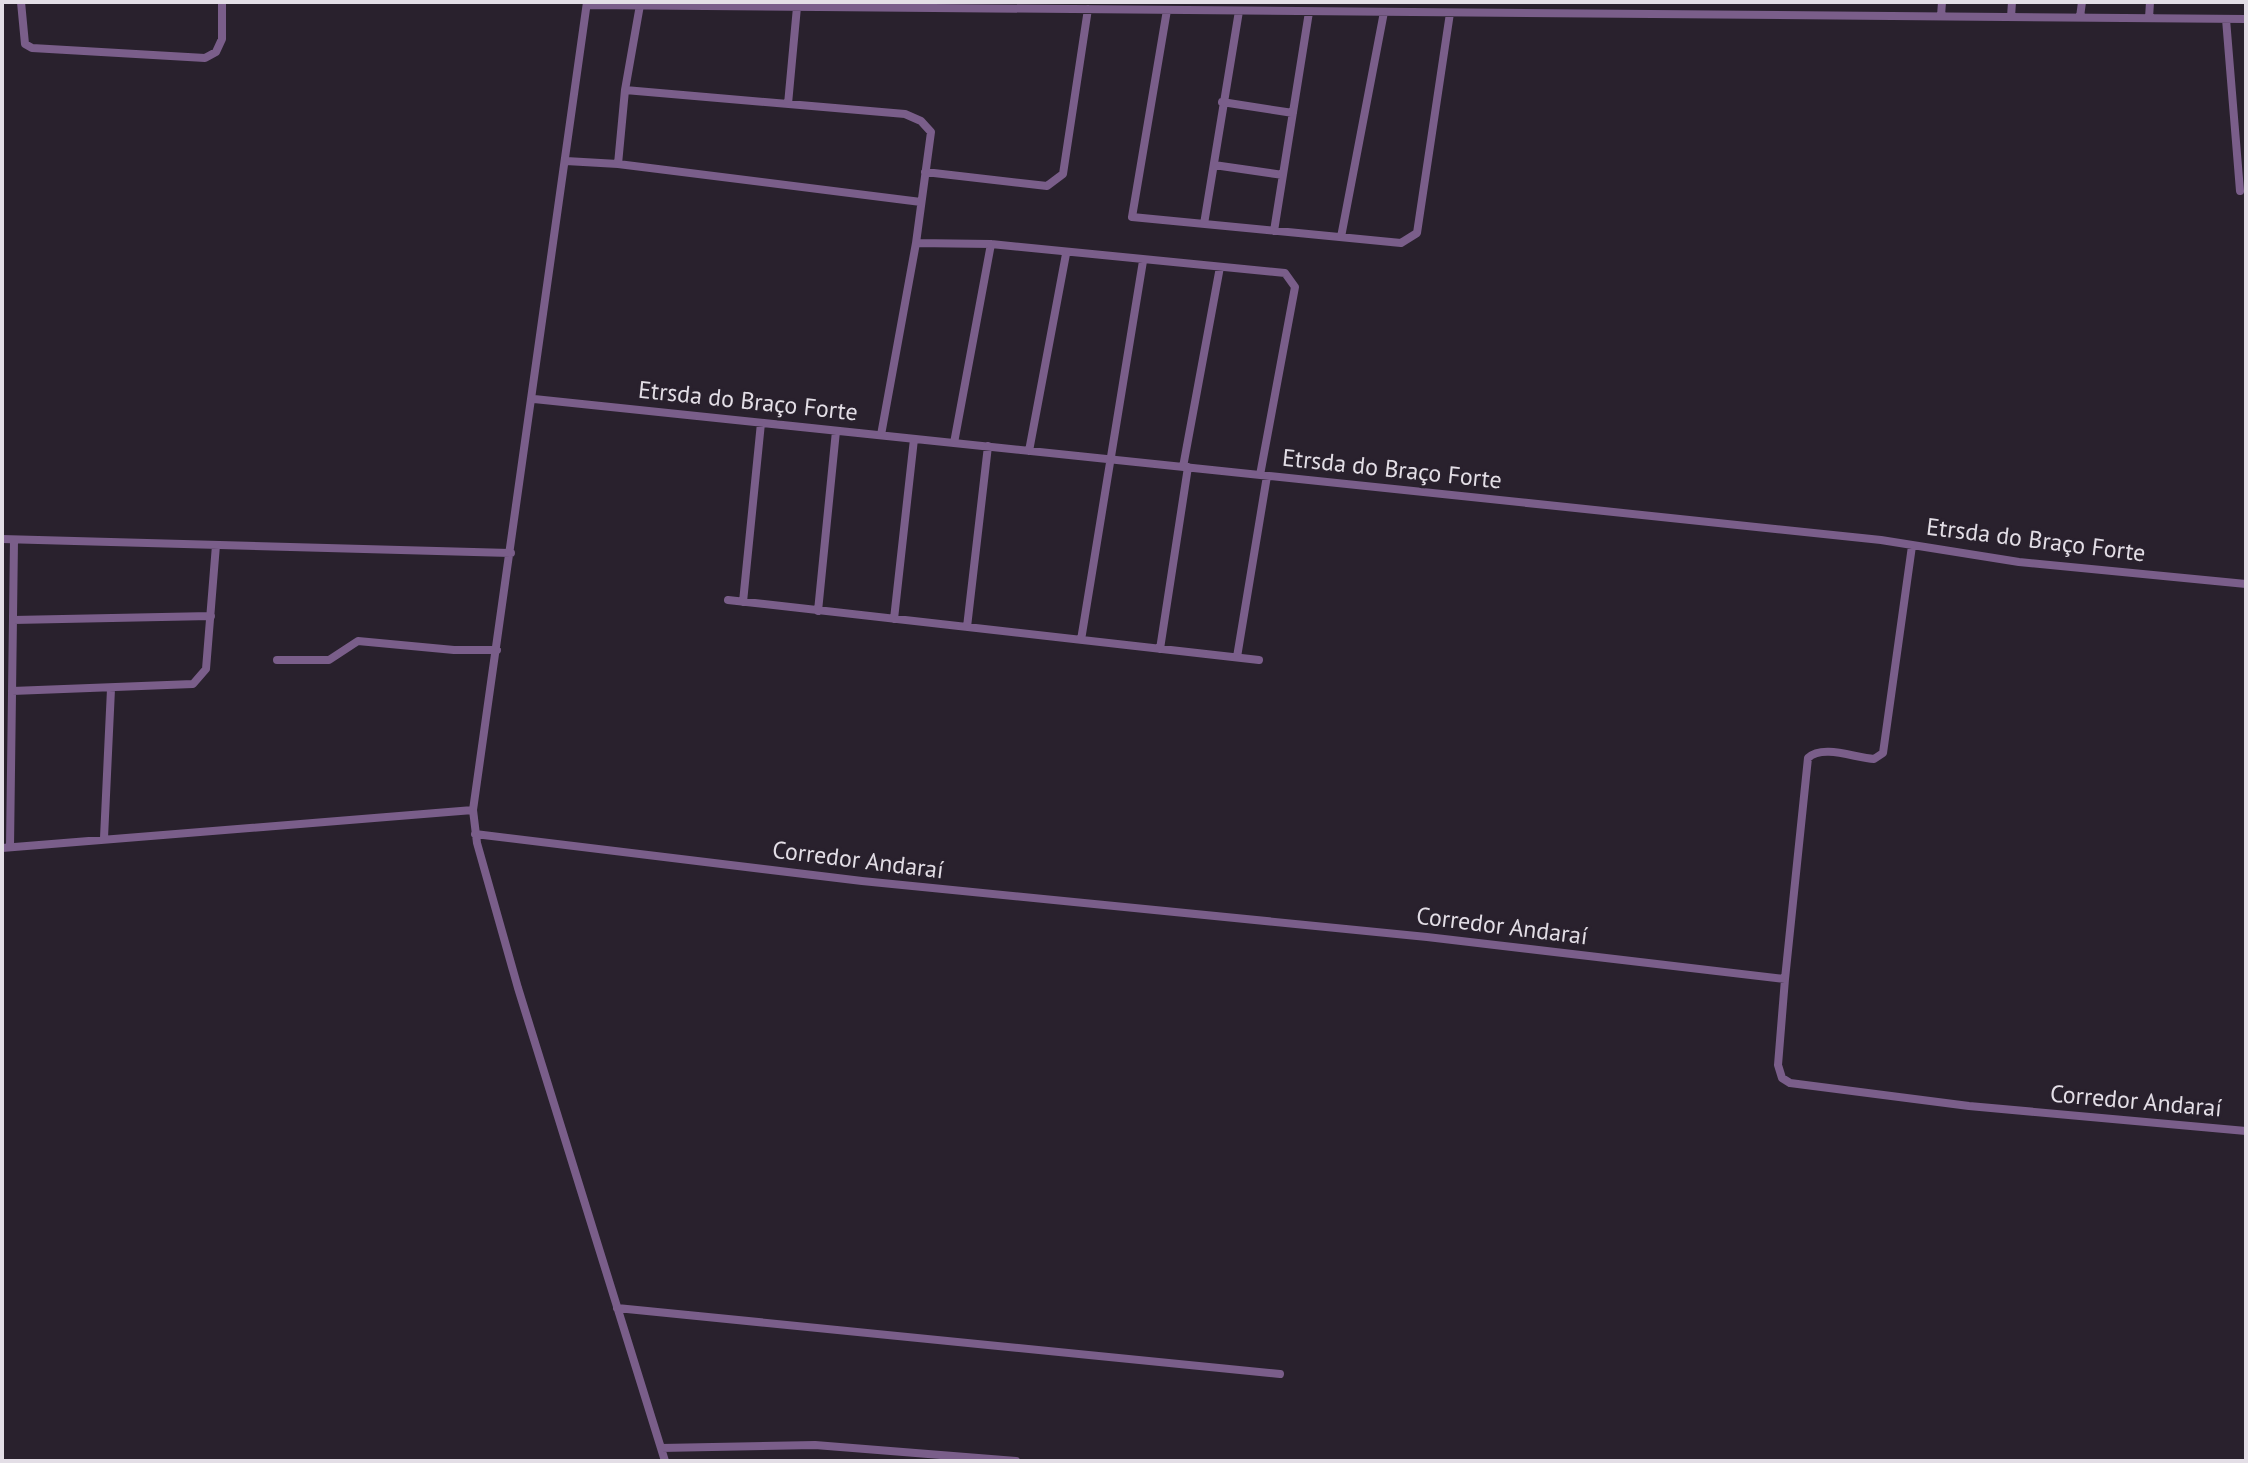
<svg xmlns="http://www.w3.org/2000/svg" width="2248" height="1463" viewBox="0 0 2248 1463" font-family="'PT Sans',sans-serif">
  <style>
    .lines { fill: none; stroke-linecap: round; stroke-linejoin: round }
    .street { stroke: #7a5e8a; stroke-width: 8 }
    .labels { text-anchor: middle; stroke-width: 6; stroke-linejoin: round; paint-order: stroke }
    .street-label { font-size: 24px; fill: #e3dee6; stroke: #29212d }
  </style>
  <rect width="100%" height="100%" fill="#29212d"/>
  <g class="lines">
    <path class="street" d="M21 2 25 44 32 48 205 58 216 52 222 39V2
      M587 2 473 810 477 843 518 988 665 1461
      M587 5 2246 19
      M1167 10 1132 217 1401 243 1417 233 1450 13
      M1941 16 1942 2
      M2011 17 2012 2
      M2080 17 2082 2
      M2149 18 2150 2
      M2226 19 2240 191
      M625 90 905 114 921 121 931 132 916 243
      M1222 102 1293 113
      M788 104 797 7
      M566 161 618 164 921 202
      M618 164 625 90 640 5
      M1214 165 1283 175
      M925 172 1047 186 1063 174 1088 9
      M1204 224 1239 11
      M1274 231 1309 12
      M1341 237 1384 12
      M534 399 1881 540 2019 562 2246 584
      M881 435 916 243 991 244 1285 273 1295 287 1260 475
      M954 443 991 244
      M1029 451 1066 254
      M1183 467 1220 267
      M2 539 511 553
      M728 600 1259 660
      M743 602 761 423
      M818 611 836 431
      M894 619 914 439
      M13 620 211 616
      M967 627 988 446
      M1081 640 1143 261
      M1160 649 1188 467
      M1237 657 1267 476
      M277 660H329L358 641 454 650H497
      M12 691 193 684 206 669 216 545
      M475 834 862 881 1427 937 1785 979 1778 1065 1782 1078 1790 1083 1969 1106 2246 1131
      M104 838 111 689
      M10 847 14 540
      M2 848 473 810
      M1785 979 1808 758C1823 744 1855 758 1874 759L1883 753 1912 546
      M617 1308 1280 1374
      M661 1448 815 1445 1016 1461"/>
  </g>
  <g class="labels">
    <g class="street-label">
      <text transform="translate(748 401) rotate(6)" y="8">Etrsda do Braço Forte</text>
      <text transform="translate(1392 469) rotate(6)" y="8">Etrsda do Braço Forte</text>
      <text transform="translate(2036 540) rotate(7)" y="8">Etrsda do Braço Forte</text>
      <text transform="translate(858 860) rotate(7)" y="8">Corredor Andaraí</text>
      <text transform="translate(1502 926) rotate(7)" y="8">Corredor Andaraí</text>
      <text transform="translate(2136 1101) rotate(5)" y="8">Corredor Andaraí</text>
    </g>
  </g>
  <rect width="2248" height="1463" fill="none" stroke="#e3dee6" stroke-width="8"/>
</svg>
